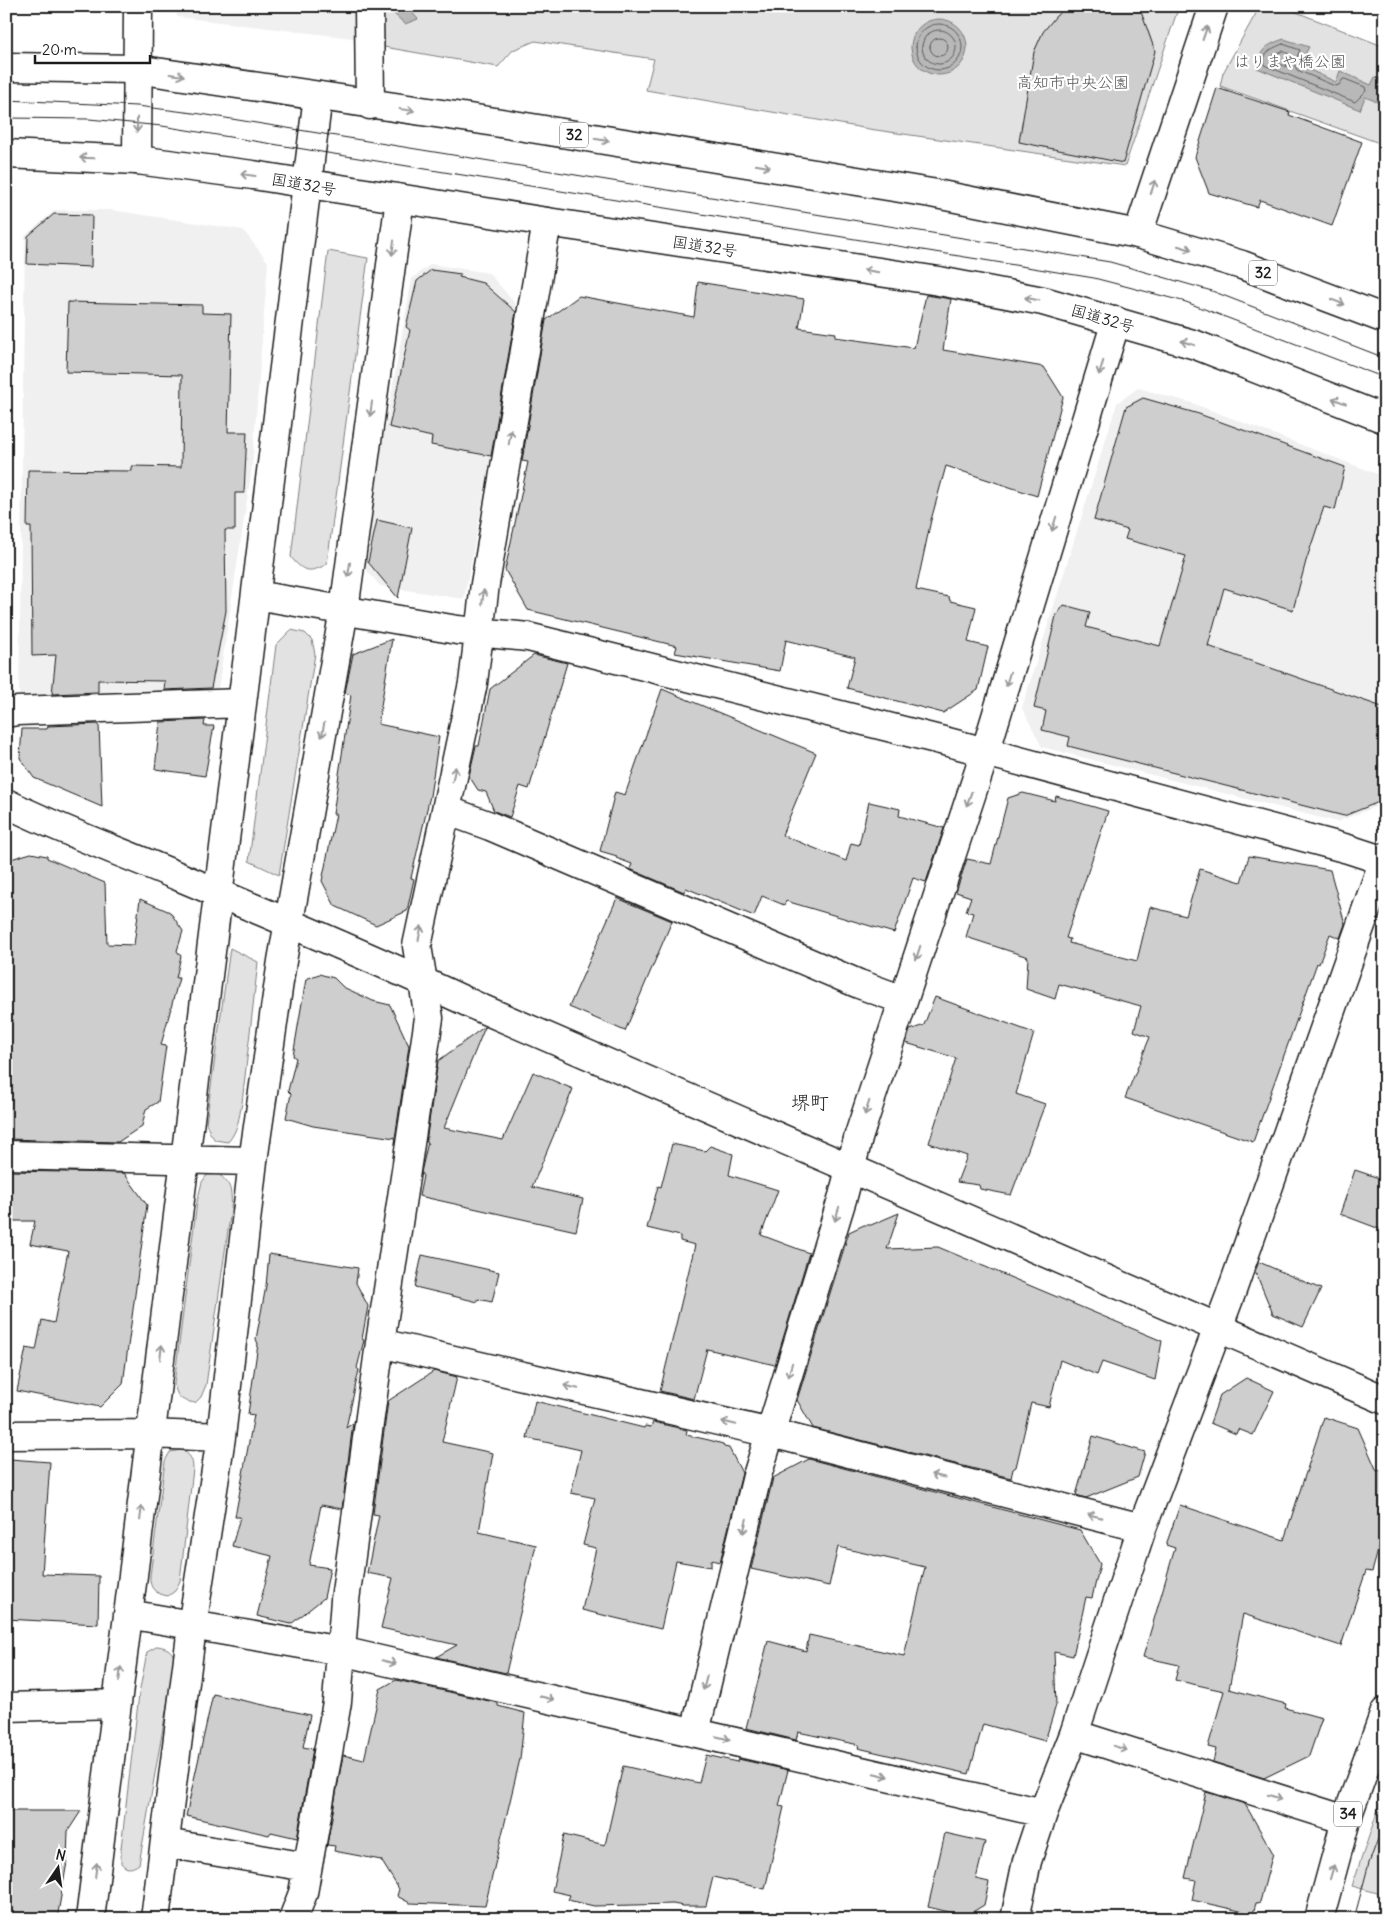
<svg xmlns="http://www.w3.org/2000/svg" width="1391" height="1925" viewBox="0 0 1391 1925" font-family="Delius,'Klee One',sans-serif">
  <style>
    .built { fill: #f0f0f0 }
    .green { fill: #e2e2e2; stroke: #7f7f7f }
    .water { fill: #b8b8b8; stroke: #7a7a7a }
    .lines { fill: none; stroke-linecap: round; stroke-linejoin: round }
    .shore { stroke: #5a5a5a; stroke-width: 1 }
    .building { fill: #cecece; stroke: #1c1c1c }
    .minor-casing { stroke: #1c1c1c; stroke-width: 31 }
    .tertiary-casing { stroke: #1c1c1c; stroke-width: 31 }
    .primary-casing { stroke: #1c1c1c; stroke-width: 31 }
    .trunk-casing { stroke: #1c1c1c; stroke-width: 31 }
    .minor { stroke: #fff; stroke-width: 28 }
    .tertiary { stroke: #fff; stroke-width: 28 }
    .primary { stroke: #fff; stroke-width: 28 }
    .trunk { stroke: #fff; stroke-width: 28 }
    .tram { stroke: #1c1c1c; stroke-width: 1 }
    .oneway { stroke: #999 }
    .labels { text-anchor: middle; stroke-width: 4.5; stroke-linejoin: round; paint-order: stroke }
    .shield { fill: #fff; stroke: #606060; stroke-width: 1 }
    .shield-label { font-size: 15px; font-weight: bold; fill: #1c1c1c }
    .park-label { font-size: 16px; fill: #575757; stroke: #fff }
    .street-label { font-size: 16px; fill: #1c1c1c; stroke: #fff }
    .quarter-label { font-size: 19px; fill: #1c1c1c; stroke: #fff }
  </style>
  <rect width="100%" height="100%" fill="#fff"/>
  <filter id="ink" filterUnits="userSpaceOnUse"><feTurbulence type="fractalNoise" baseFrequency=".02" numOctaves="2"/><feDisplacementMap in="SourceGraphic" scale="10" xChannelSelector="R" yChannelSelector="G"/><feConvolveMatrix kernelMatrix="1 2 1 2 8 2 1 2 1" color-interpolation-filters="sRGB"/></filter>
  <g filter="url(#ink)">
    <path class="built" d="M6 6H78L76 9 6 8Z
      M170 6H359L360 39 178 17Z
      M55 210H111L243 230 268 262 252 467 218 689 19 697 25 236Z
      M431 264 489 273 519 308 464 599 380 586 361 564 412 278Z
      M1138 388 1192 403 1385 477V800L1383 804 1337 822 1042 747 1022 708 1117 403Z"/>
    <path class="green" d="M383 6H1179L1125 166 869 129 646 90 654 59 535 41 513 50 498 67 384 47Z
      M1260 6H1281L1385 47V145L1220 86 1223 73Z
      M328 251 368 258 327 564C311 573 303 573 291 557Z
      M291 630 305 633 312 640 315 654 279 875 249 861 276 645Z
      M230 948 258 962 242 1103C239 1117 238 1131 228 1142L215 1140 210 1133 206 1123Z
      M218 1174C232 1183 232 1193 231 1209L206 1385 201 1397 195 1403C180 1400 178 1399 174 1384L197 1202 202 1182 207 1175Z
      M181 1450C190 1454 193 1459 193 1469L180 1581 175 1591 168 1596C156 1594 149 1589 150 1576L165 1461 170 1452Z
      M158 1646C168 1648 172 1650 175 1660L139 1864C132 1869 126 1870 121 1863V1848L139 1694 147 1652Z
      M1385 1789V1895L1352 1886Z"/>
    <path class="water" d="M395 6H406L418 19 405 24 394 14Z
      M911 47a28 28 0 1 1 56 0a28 28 0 1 1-56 0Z
      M1284 39 1309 47 1299 65 1336 82 1340 71 1371 85 1375 77 1385 81V105L1365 97 1360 110 1257 68C1260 49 1266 45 1284 39Z"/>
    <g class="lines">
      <path class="shore" d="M916 47a23 23 0 1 1 46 0a23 23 0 1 1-46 0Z
        M922 47a17 17 0 1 1 34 0a17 17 0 1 1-34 0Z
        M930 47a9 9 0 1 1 18 0a9 9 0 1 1-18 0Z
        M1283 44 1300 50 1294 64 1297 70 1335 86 1339 85 1343 79H1345L1365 87 1366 91 1355 102 1264 65C1262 53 1272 48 1283 44Z
        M1283 51 1291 55 1286 67 1270 60 1272 56Z"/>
    </g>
    <path class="building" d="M1068 6H1139L1155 51 1123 163 1019 142 1034 52 1043 32 1056 16Z
      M1217 88 1290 112 1289 115 1362 142 1332 226 1260 200 1257 207 1209 193 1195 157Z
      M54 214 92 215 91 267 27 264 28 236Z
      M431 270 461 274 459 277 483 283 516 312 491 456 431 445 432 437 389 427 410 330 406 327 417 281Z
      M698 282 804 299 799 328 836 333 835 337 914 348 926 295 951 299 943 350 1044 367 1063 397 1037 496 946 466 931 520 916 590 949 597 950 601 976 607 968 642 988 647 978 690 943 713 847 688 855 657 786 640 780 671 675 653 677 646 528 610 505 570 528 462 522 461 546 320 579 296 694 317Z
      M68 302 202 305V313L231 314 228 432H247L244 493H235V530H225L226 611 211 688 164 690 165 681 98 680V692L52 694 56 655 32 656 31 527H27L28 470 132 471V466L181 467 182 375 66 372Z
      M1143 398 1199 414 1345 467 1335 510 1324 507 1306 561 1293 610 1224 588 1208 646 1385 708V784L1379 802 1344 816 1068 746 1070 737 1042 730 1046 711 1034 708 1056 616 1064 605 1090 612 1086 627 1160 646 1186 556 1125 539 1128 530 1094 520 1126 407Z
      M377 520 412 528 398 598 368 562Z
      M392 639 378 724 439 737 430 796 411 878 414 879 407 911 376 925 335 906 322 881 336 814H333L351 695 345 693 353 654Z
      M534 655 567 663 529 789 520 786 510 817 494 811 486 792 478 790 469 776 476 746H479L490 689Z
      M662 689 816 753 782 835 846 861 851 843 859 845 869 802 900 809 899 816 944 828 926 882 913 878 894 933 786 901 784 905 762 896 754 916 686 888 684 892 630 869 632 864 616 858 617 856 600 851 615 792 625 795Z
      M205 720 204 726H214L205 776 155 769 160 722Z
      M99 724 102 807 34 778 20 758 22 729H47L48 726Z
      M1023 793 1055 801 1056 796 1108 811 1066 938 1070 939 1069 943 1137 961 1150 907 1186 916 1200 869 1241 882 1249 856 1330 870 1345 924 1340 938 1330 934 1319 964 1317 963 1253 1142 1125 1098 1150 1037 1134 1031 1141 1006 1059 984 1055 999 1026 989 1028 957 966 937 973 913 966 911 971 897 956 892 967 859 991 864 1008 798Z
      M31 853 47 856V858L105 883 107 944 134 945 140 899 170 912 183 931 177 951 181 956 176 978H179L161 1045 166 1046 158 1102 146 1109 142 1126 118 1142 6 1139V888L11 859Z
      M617 898 672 921 625 1031 569 1007Z
      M319 974 334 978 343 987 373 1001 390 1005 409 1046 395 1138 313 1126 286 1118 291 1094 288 1091 296 1058 293 1056 306 979Z
      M935 997 1034 1033 1016 1094 1045 1104 1011 1195 980 1189 979 1185 957 1182 967 1156 929 1143 956 1058 906 1043 910 1030 924 1025Z
      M484 1027H485L444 1128 503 1140 533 1072 573 1089 532 1187 583 1199 576 1231 419 1196 423 1176 421 1173 422 1168 428 1142H426L438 1061Z
      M672 1144 705 1151 710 1146 733 1154 729 1175 778 1190 761 1235 809 1253 775 1365 707 1349 694 1399 660 1391 695 1245 680 1241V1236L647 1228 658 1186 661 1187Z
      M1355 1170 1385 1180V1231L1340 1214Z
      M6 1171 124 1173 147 1205 123 1384 100 1407 17 1391 26 1348 36 1350 42 1320 54 1323 68 1251 30 1244 35 1221H6Z
      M899 1213 887 1249 938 1247 1162 1341 1155 1380 1102 1362 1097 1375 1060 1360 1049 1407 1031 1403 1016 1467 1013 1469 1011 1478 813 1428 797 1400 849 1232 864 1225H871Z
      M269 1254 358 1268 356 1283 368 1306 362 1339 364 1340 357 1368 359 1370 346 1428 353 1423 342 1509 321 1505 309 1565 330 1568 324 1598 291 1624 257 1616 272 1556 232 1546 240 1517H235L254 1415 248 1414 258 1344 256 1339 266 1286Z
      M422 1255 499 1272 492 1302 478 1299V1302L415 1287Z
      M1259 1262 1321 1289 1303 1327 1273 1314 1255 1271Z
      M434 1371 457 1377 442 1442 493 1453 479 1532 536 1545 506 1673 436 1657 457 1645 381 1628 393 1578 367 1573 379 1515 373 1514 388 1401Z
      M1246 1378 1274 1391 1253 1435 1238 1429 1236 1434 1210 1423 1220 1395Z
      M535 1401 644 1428 645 1426 651 1427 653 1422 687 1430 686 1435 709 1440 723 1444 724 1447 729 1448 742 1473 720 1562 711 1560V1567L676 1561 661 1629 582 1610 596 1548 583 1545 595 1498 571 1493 581 1450 527 1438Z
      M1324 1417 1358 1428 1377 1471 1385 1468V1526L1372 1572 1366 1571 1341 1646 1243 1614 1229 1689 1286 1704 1285 1708 1322 1718 1309 1756 1264 1778 1213 1762 1216 1749 1208 1747 1224 1691 1175 1680 1179 1665 1143 1657 1175 1548 1166 1545 1180 1505 1284 1540Z
      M1093 1436 1145 1452 1138 1477 1086 1498 1076 1495Z
      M10 1459 50 1462 42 1574 99 1576 98 1624 6 1619V1460Z
      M809 1459 1080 1530 1100 1564 1092 1598 1086 1597 1073 1656 1054 1652 1056 1705 1045 1741 983 1724 969 1774 858 1748 859 1745 798 1732 796 1740 746 1728 768 1641 806 1651 809 1635 904 1656 925 1567 838 1547 829 1586 751 1569 773 1478Z
      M396 1680 498 1703V1706L525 1713 520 1759 485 1906 410 1903 397 1896 399 1889 381 1860 334 1851 335 1846 327 1845 343 1755 364 1760 380 1689Z
      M213 1694 310 1715 303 1747 313 1749 297 1838 271 1832 269 1835 186 1816Z
      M706 1755 737 1762 738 1759 788 1770 779 1806 784 1807 765 1889 713 1877 706 1906H683L673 1904 594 1906 568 1900 570 1895 552 1891 564 1835 605 1845 623 1766 699 1783Z
      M1206 1792 1245 1804 1273 1853 1260 1902 1256 1903 1253 1914 1192 1900 1196 1880 1185 1878Z
      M6 1811H81L68 1831 67 1862 57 1919H6Z
      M945 1833 985 1842 976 1879 989 1882 984 1905 966 1916 928 1907Z"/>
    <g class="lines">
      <defs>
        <path id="minor" d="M369 6 370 105
          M137 160 138 6
          M1138 234 1214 6
          M256 595 457 630 528 637 948 742 1348 849 1385 861
          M6 713 17 711 242 703
          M446 810 490 826 859 984 903 1000
          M6 1155 253 1161
          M380 1343 771 1433 1142 1528
          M6 1435 150 1434 221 1437
          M128 1614 341 1651 1043 1813
          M6 1707 117 1704
          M695 1732 757 1476 843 1196 859 1135 985 753 1116 321
          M1074 1734 1346 1820
          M165 1843 307 1867
          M90 1919 318 96
          M155 1919 192 1627 221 1437 253 1161 282 961 344 610 400 199
          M293 1919 303 1893 337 1702 345 1600 380 1343 429 1018 417 946 473 683 485 584 547 222
          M1015 1919 1027 1861 1043 1813 1074 1734 1142 1528 1230 1296 1385 857"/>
        <path id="tertiary" d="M6 803C62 831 122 852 180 877 280 919 380 961 478 1007L1385 1400"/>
        <path id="primary" d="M1319 1919 1346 1820 1385 1712"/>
        <path id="trunk" d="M6 67 136 69 476 119 931 193 1138 234 1242 265 1385 319
          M6 154 137 160 253 175 547 222 939 281 1043 301 1196 345 1385 419"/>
      </defs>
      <use href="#minor" class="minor-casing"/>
      <use href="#tertiary" class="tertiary-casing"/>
      <use href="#primary" class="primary-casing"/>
      <use href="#trunk" class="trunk-casing"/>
      <use href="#minor" class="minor"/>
      <use href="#tertiary" class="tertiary"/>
      <use href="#primary" class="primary"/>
      <use href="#trunk" class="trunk"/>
      <path class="tram" d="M6 100 137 106 201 114 1110 262 1212 291 1385 358
        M6 118 89 119 162 126 1094 278 1186 302 1385 378
        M1354 1919 1369 1863 1385 1820
        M1375 1919 1385 1883"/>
    </g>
    <defs><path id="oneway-shaft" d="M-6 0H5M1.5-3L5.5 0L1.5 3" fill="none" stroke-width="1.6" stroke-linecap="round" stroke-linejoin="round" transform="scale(1.25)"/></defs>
    <g class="oneway">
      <use href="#oneway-shaft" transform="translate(1205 33) rotate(-71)"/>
      <use href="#oneway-shaft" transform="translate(177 75) rotate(8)"/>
      <use href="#oneway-shaft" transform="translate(407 110) rotate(8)"/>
      <use href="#oneway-shaft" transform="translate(137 125) rotate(90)"/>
      <use href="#oneway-shaft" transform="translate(602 140) rotate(9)"/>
      <use href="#oneway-shaft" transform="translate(87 158) rotate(-178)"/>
      <use href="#oneway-shaft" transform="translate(763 166) rotate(9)"/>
      <use href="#oneway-shaft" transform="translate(248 175) rotate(-172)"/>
      <use href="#oneway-shaft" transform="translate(1153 187) rotate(-72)"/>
      <use href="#oneway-shaft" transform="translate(393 248) rotate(98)"/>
      <use href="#oneway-shaft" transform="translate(1185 248) rotate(17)"/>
      <use href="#oneway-shaft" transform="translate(871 271) rotate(-171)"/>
      <use href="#oneway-shaft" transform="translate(1032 299) rotate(-169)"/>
      <use href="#oneway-shaft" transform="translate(1338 302) rotate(21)"/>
      <use href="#oneway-shaft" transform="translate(1188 343) rotate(-163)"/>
      <use href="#oneway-shaft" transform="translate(1101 368) rotate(108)"/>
      <use href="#oneway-shaft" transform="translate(1339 401) rotate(-159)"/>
      <use href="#oneway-shaft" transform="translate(371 409) rotate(98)"/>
      <use href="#oneway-shaft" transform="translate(510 437) rotate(-80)"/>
      <use href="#oneway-shaft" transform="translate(1054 524) rotate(107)"/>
      <use href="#oneway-shaft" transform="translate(349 570) rotate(98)"/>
      <use href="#oneway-shaft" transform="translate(483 597) rotate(-83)"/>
      <use href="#oneway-shaft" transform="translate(1008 679) rotate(107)"/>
      <use href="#oneway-shaft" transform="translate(323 730) rotate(100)"/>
      <use href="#oneway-shaft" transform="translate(454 774) rotate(-78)"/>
      <use href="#oneway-shaft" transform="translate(969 799) rotate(109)"/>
      <use href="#oneway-shaft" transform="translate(420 933) rotate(-78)"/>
      <use href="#oneway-shaft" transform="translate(918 953) rotate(108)"/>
      <use href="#oneway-shaft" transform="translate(867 1108) rotate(108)"/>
      <use href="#oneway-shaft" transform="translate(837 1214) rotate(107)"/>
      <use href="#oneway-shaft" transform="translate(161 1352) rotate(-83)"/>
      <use href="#oneway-shaft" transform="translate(790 1370) rotate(107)"/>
      <use href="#oneway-shaft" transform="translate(571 1387) rotate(-167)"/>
      <use href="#oneway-shaft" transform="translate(729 1423) rotate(-167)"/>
      <use href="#oneway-shaft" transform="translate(938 1476) rotate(-166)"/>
      <use href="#oneway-shaft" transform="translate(141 1513) rotate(-83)"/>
      <use href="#oneway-shaft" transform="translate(1095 1516) rotate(-166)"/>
      <use href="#oneway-shaft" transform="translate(745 1526) rotate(104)"/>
      <use href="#oneway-shaft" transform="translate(389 1662) rotate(13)"/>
      <use href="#oneway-shaft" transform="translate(120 1674) rotate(-83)"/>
      <use href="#oneway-shaft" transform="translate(705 1683) rotate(104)"/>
      <use href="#oneway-shaft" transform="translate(547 1698) rotate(13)"/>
      <use href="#oneway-shaft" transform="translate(723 1738) rotate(13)"/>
      <use href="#oneway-shaft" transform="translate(1120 1748) rotate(17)"/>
      <use href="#oneway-shaft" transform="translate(881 1775) rotate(13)"/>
      <use href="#oneway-shaft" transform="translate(1275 1797) rotate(17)"/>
      <use href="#oneway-shaft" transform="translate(96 1870) rotate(-83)"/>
      <use href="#oneway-shaft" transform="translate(1332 1872) rotate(-74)"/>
    </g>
  </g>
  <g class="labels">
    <g class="shield">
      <rect x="560" y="122.5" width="28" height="25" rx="4"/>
      <rect x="1249" y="260.5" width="28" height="25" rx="4"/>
      <rect x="1334" y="1801.5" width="28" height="25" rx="4"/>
    </g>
    <g class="shield-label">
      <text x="574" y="140">32</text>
      <text x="1263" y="278">32</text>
      <text x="1348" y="1819">34</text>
    </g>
    <g class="park-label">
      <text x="1290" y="67">はりまや橋公園</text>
      <text x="1073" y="88">高知市中央公園</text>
    </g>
    <g class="street-label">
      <text transform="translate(304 184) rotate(10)" y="6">国道32号</text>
      <text transform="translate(705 246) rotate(9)" y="6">国道32号</text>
      <text transform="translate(1103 318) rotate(16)" y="6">国道32号</text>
    </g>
    <g class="quarter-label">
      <text x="810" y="1109">堺町</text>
    </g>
  </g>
  <rect width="1391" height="1925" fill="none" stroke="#fff" stroke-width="25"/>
  <rect x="12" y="12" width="1366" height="1900" fill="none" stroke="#1c1c1c" stroke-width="2" filter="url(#ink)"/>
  <g transform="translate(58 1868) rotate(13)" stroke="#ffffff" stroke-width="4" paint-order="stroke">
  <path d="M0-4L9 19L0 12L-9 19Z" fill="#1c1c1c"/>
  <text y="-8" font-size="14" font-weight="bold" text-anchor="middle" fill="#1c1c1c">N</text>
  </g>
  <path d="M35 55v8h115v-8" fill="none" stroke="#1c1c1c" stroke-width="2.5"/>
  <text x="42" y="55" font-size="15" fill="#1c1c1c" stroke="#ffffff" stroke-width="4" paint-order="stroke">20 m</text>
</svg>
